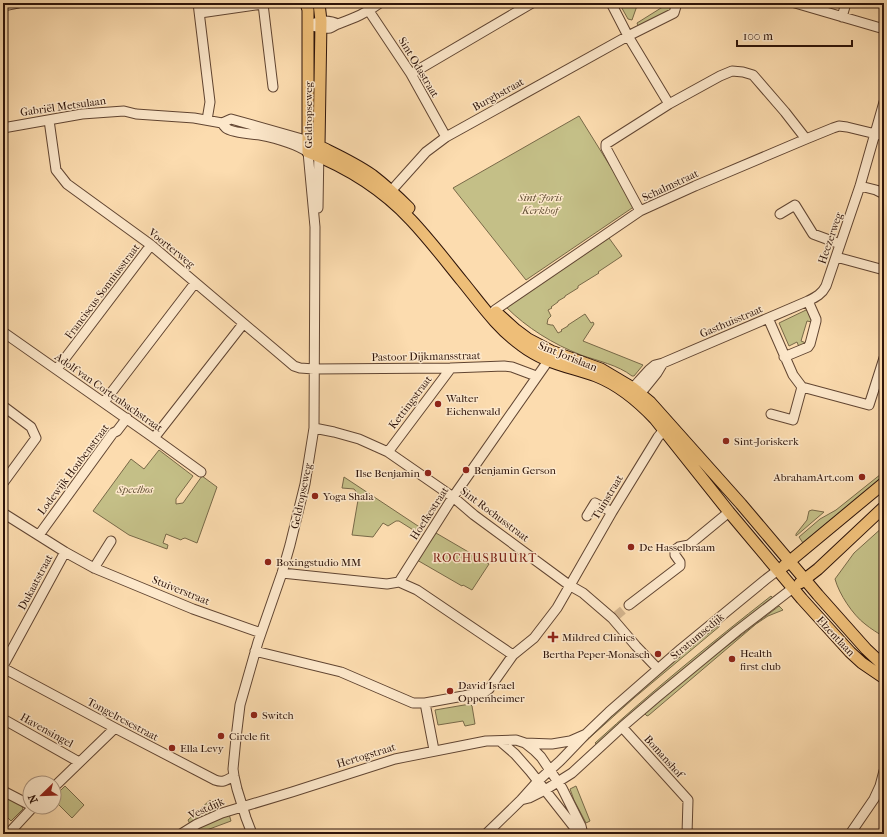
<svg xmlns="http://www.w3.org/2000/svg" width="887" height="837" viewBox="0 0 887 837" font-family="'IM FELL French Canon',serif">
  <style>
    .green { fill: #c4bf87; stroke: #786948 }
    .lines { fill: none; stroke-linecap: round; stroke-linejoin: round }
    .minor-tunnel { stroke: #d3b48e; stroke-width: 9; stroke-dasharray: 9 4.5; stroke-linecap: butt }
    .minor-casing { stroke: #614532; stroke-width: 11 }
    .major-casing { stroke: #2d1309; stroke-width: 13 }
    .minor { stroke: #fde8cb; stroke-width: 9 }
    .major { stroke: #eebe78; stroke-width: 11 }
    .poi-dot { fill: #8f2418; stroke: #fde8cb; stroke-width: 1.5 }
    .labels { text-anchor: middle; stroke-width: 3; stroke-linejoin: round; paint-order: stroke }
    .street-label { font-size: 11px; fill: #2d1309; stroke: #fde8cb }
    .park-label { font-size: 11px; font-style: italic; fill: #624f35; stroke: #fde8cb }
    .poi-label { font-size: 11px; fill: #2d1309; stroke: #fde8cb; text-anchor: start }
    .neighbourhood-label { font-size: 12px; letter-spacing: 1px; fill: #7a1f14; stroke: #fde8cb }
  </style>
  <rect width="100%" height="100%" fill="#fcdcaf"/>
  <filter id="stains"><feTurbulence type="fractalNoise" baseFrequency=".005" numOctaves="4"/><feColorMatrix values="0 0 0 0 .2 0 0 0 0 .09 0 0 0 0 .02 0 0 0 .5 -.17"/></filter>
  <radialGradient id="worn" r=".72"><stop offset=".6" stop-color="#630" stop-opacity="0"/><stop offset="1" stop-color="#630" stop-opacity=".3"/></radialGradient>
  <path class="green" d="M619 3H638L632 20 628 19Z
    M669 3 672 11 639 28 637 23Z
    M579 116 635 206 526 280 453 188Z
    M609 238 622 256 598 272 599 273 578 286V288L565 296V297L558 301V302L551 307 552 308 548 310 551 316 548 319 547 324 551 325H553L558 333 562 331 561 330 568 326V325L585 314 591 323 593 322 594 324 583 341 643 365 634 376H632C618 365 598 361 581 355 553 344 527 328 506 307Z
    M806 310 809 312 812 322 807 321 801 341 806 343 799 347 797 342 789 346 779 323Z
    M159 450 193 476 176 499V504L183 503 202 476 217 487 197 543 185 538 182 539 181 540 166 534 163 543 168 545 167 549 129 535 93 511 131 459 144 469Z
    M881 474 884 477 803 543 799 537 820 519 836 510Z
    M344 477 421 528 418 533 399 521H396L388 526 383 523 373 537 352 535 358 500V494L354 489 342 488Z
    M812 510 824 512 796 536V534L807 520 809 511Z
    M884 526V637C878 633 871 629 865 624 853 615 839 594 835 579L854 553Z
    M436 533 489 564 472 590 463 585 462 586 417 560Z
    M771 596 773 598 714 643 694 661 598 745 595 743C652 691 711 643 771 596Z
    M779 606 783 610 768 616 756 624 649 715 647 716 644 713 701 666Z
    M714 626H720L634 698 566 759H565L650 680Z
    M470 704 472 706 475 724 465 726 463 721 438 725 435 710Z
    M65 786 84 805 72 818 54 800V797Z
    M576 786 590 821 586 823 574 800 570 789Z
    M3 794 21 804 23 809 11 821 3 813Z
    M210 800 213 803 212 805 218 811 190 824 188 820Z
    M229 814 231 821 196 834H188L200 827Z"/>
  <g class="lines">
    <path class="minor-tunnel" d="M616 616 629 605"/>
    <defs>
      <path id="minor" d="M198 3 210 102 207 120
        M611 3 628 36 669 104
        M795 3 884 29
        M3 6 18 3
        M369 11 411 74 446 137
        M200 13 263 4 273 87
        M842 17 846 3
        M315 23C323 20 330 20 338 24
        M308 25C315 27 323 29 330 28 333 27 335 25 338 24 354 18 367 13 380 3
        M411 74 532 3
        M49 120 56 170 67 184 151 245 294 366 300 368 314 369 451 368 504 366 512 367 536 376
        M222 123C223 125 225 127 226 128 232 133 252 134 260 135 275 138 296 144 308 152L315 227 314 428 305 484 290 545 282 573 258 642 240 705 236 738 233 769 234 776 237 789 246 818 251 831V834
        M3 128 82 114 124 111 136 114 194 118 222 123 231 119 302 139 319 146 318 208
        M860 186 876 190 884 194
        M391 191 426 152 446 137 628 36 674 13 677 3
        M640 211 606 148V144L669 104 720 76 732 71 743 72 753 75 785 112 806 139
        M780 214 795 205 813 234 840 244
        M836 257 884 270
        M495 310 640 211 695 186 806 139 833 128 839 126 847 127 884 136
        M768 318 793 375 802 387 869 405 884 358
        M3 332 154 438 201 472
        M784 357 808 347 810 344 816 321V319L808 301
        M663 363 657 373 640 394 632 396 633 388 639 381 649 370 655 365 663 363 808 301C816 297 822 294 826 286L860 186 884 102
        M57 369 151 245
        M104 402 195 283
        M3 406 31 427 36 438 3 483
        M771 414 793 420 802 387
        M314 428 334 432 359 439 388 452 453 497 474 515 569 585 583 593 612 618 636 646 658 669
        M154 438 243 324
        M388 452 451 368
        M3 513 65 552 94 568 193 609 261 633
        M587 516 595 503 612 512
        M39 535 113 433 117 431 127 418
        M94 568 111 541
        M282 573 387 584 399 582 453 497 548 361
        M399 582 417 590 513 655
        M629 605 680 566V562L675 555V550L679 547 689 545 729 512
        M255 651 341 672 413 703H425L485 692 489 689 513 655 534 638 557 608 612 512 658 437 668 425
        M3 666 65 552
        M3 668 115 728 215 780C223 783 227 780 234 776
        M425 703 434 750
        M3 719 79 762
        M622 727 688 800 687 834
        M500 741 515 754 530 771 574 827 582 832
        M525 743 535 751 541 757 562 788 581 826 583 834
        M54 787 115 728
        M3 791 30 805
        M521 800 529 798 545 790 572 773 622 727 657 697 737 631 793 588
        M8 834 33 807
        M181 834 197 824 222 813 292 792 395 759 486 741 516 740 525 743 552 744 570 741 586 734
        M486 834 521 800 538 781 560 761 586 734 609 712 681 649 765 580 778 570
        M850 834 874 799 880 786 884 771"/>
      <path id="major" d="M306 3 308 10V152C346 167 383 190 411 220 429 239 445 260 462 281 480 303 497 328 521 345 529 351 538 356 547 360 563 367 580 370 596 376 619 385 638 401 655 419L729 512 802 599 850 652 862 663 884 678
        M319 3 321 21 319 146C337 155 355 163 372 175 385 185 397 196 409 208
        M496 312 516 330 528 339 551 351 601 369 633 388 650 402 741 504 818 595 866 649 884 666
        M784 566 884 483
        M800 583 818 569 884 507"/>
    </defs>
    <use href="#minor" class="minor-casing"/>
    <use href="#major" class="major-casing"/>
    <use href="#minor" class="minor"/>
    <use href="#major" class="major"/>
  </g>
  <g class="poi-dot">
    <circle cx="438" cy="404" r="4"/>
    <circle cx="726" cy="441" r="4"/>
    <circle cx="466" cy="470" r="4"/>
    <circle cx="428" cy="473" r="4"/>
    <circle cx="862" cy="477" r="4"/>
    <circle cx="315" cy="496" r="4"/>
    <circle cx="631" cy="547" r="4"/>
    <circle cx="268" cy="562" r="4"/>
    <path d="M551 631h4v4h4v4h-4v4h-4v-4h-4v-4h4z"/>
    <circle cx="658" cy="654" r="4"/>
    <circle cx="732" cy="659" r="4"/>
    <circle cx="450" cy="691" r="4"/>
    <circle cx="254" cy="715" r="4"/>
    <circle cx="221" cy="736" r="4"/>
    <circle cx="172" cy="748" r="4"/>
  </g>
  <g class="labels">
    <g class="street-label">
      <text transform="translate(419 67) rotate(59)" y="4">Sint Odastraat</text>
      <text transform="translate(498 94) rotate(-29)" y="4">Burghstraat</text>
      <text transform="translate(63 106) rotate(-8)" y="4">Gabriël Metsulaan</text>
      <text transform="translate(308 115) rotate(-90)" y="4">Geldropseweg</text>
      <text transform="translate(670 185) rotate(-25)" y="4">Schalmstraat</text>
      <text transform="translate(830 238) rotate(-71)" y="4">Heezerweg</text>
      <text transform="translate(172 248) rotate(39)" y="4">Voorterweg</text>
      <text transform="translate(102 291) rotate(-53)" y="4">Franciscus Sonniusstraat</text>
      <text transform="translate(731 321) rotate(-23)" y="4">Gasthuisstraat</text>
      <text transform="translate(426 356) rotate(-1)" y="4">Pastoor Dijkmansstraat</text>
      <text transform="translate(568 356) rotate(22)" y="4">Sint Jorislaan</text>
      <text transform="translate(109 392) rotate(35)" y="4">Adolf van Cortenbachstraat</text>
      <text transform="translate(410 402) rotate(-53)" y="4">Kettingstraat</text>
      <text transform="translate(73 469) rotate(-53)" y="4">Lodewijk Houbenstraat</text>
      <text transform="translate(301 496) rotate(-78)" y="4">Geldropseweg</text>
      <text transform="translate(607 497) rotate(-59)" y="4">Tuinstraat</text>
      <text transform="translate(429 513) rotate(-57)" y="4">Hoefkestraat</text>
      <text transform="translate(495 514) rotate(37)" y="4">Sint Rochusstraat</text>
      <text transform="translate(35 582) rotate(-62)" y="4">Dukaatstraat</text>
      <text transform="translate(181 590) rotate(22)" y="4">Stuiverstraat</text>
      <text transform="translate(697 636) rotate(-40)" y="4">Stratumsedijk</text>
      <text transform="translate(836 636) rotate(47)" y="4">Elzentlaan</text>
      <text transform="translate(123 719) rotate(28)" y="4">Tongelresestraat</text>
      <text transform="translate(47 730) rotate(29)" y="4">Havensingel</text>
      <text transform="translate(366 755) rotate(-17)" y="4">Hertogstraat</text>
      <text transform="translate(664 756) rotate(48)" y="4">Bomanshof</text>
      <text transform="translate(206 808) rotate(-24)" y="4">Vestdijk</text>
    </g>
    <g class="park-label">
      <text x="540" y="201">Sint Joris<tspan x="540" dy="13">Kerkhof</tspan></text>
      <text x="135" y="493">Speelbos</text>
    </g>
    <g class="poi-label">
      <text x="446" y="402">Walter<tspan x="446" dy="13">Eichenwald</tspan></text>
      <text x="734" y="445">Sint-Joriskerk</text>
      <text x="474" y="474">Benjamin Gerson</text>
      <text x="420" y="477" text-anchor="end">Ilse Benjamin</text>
      <text x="854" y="481" text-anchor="end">AbrahamArt.com</text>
      <text x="323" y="500">Yoga Shala</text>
      <text x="639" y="551">De Hasselbraam</text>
      <text x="276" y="566">Boxingstudio MM</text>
      <text x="562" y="641">Mildred Clinics</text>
      <text x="740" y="657">Health<tspan x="740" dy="13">first club</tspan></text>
      <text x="650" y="658" text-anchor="end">Bertha Peper-Monasch</text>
      <text x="458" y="689">David Israel<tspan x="458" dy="13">Oppenheimer</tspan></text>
      <text x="262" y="719">Switch</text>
      <text x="229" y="740">Circle fit</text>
      <text x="180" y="752">Ella Levy</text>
    </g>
    <g class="neighbourhood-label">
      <text x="485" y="562">ROCHUSBUURT</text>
    </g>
  </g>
  <rect width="887" height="837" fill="none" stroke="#fcdcaf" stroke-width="16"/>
  <rect x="4" y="4" width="879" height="829" fill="none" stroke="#2d1309" stroke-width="2"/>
  <rect x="8" y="8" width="871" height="821" fill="none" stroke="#2d1309"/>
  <g transform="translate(42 795) rotate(247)"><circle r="19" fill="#fde8cb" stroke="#aa937d"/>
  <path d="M0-3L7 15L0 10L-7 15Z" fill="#8f2418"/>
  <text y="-6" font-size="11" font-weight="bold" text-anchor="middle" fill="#2d1309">N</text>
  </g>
  <path d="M737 40v6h115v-6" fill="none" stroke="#2d1309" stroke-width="2"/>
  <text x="743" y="40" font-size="12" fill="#2d1309" stroke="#fde8cb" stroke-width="3" paint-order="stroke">100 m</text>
  <rect width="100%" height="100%" filter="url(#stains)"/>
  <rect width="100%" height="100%" fill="url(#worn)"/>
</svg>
